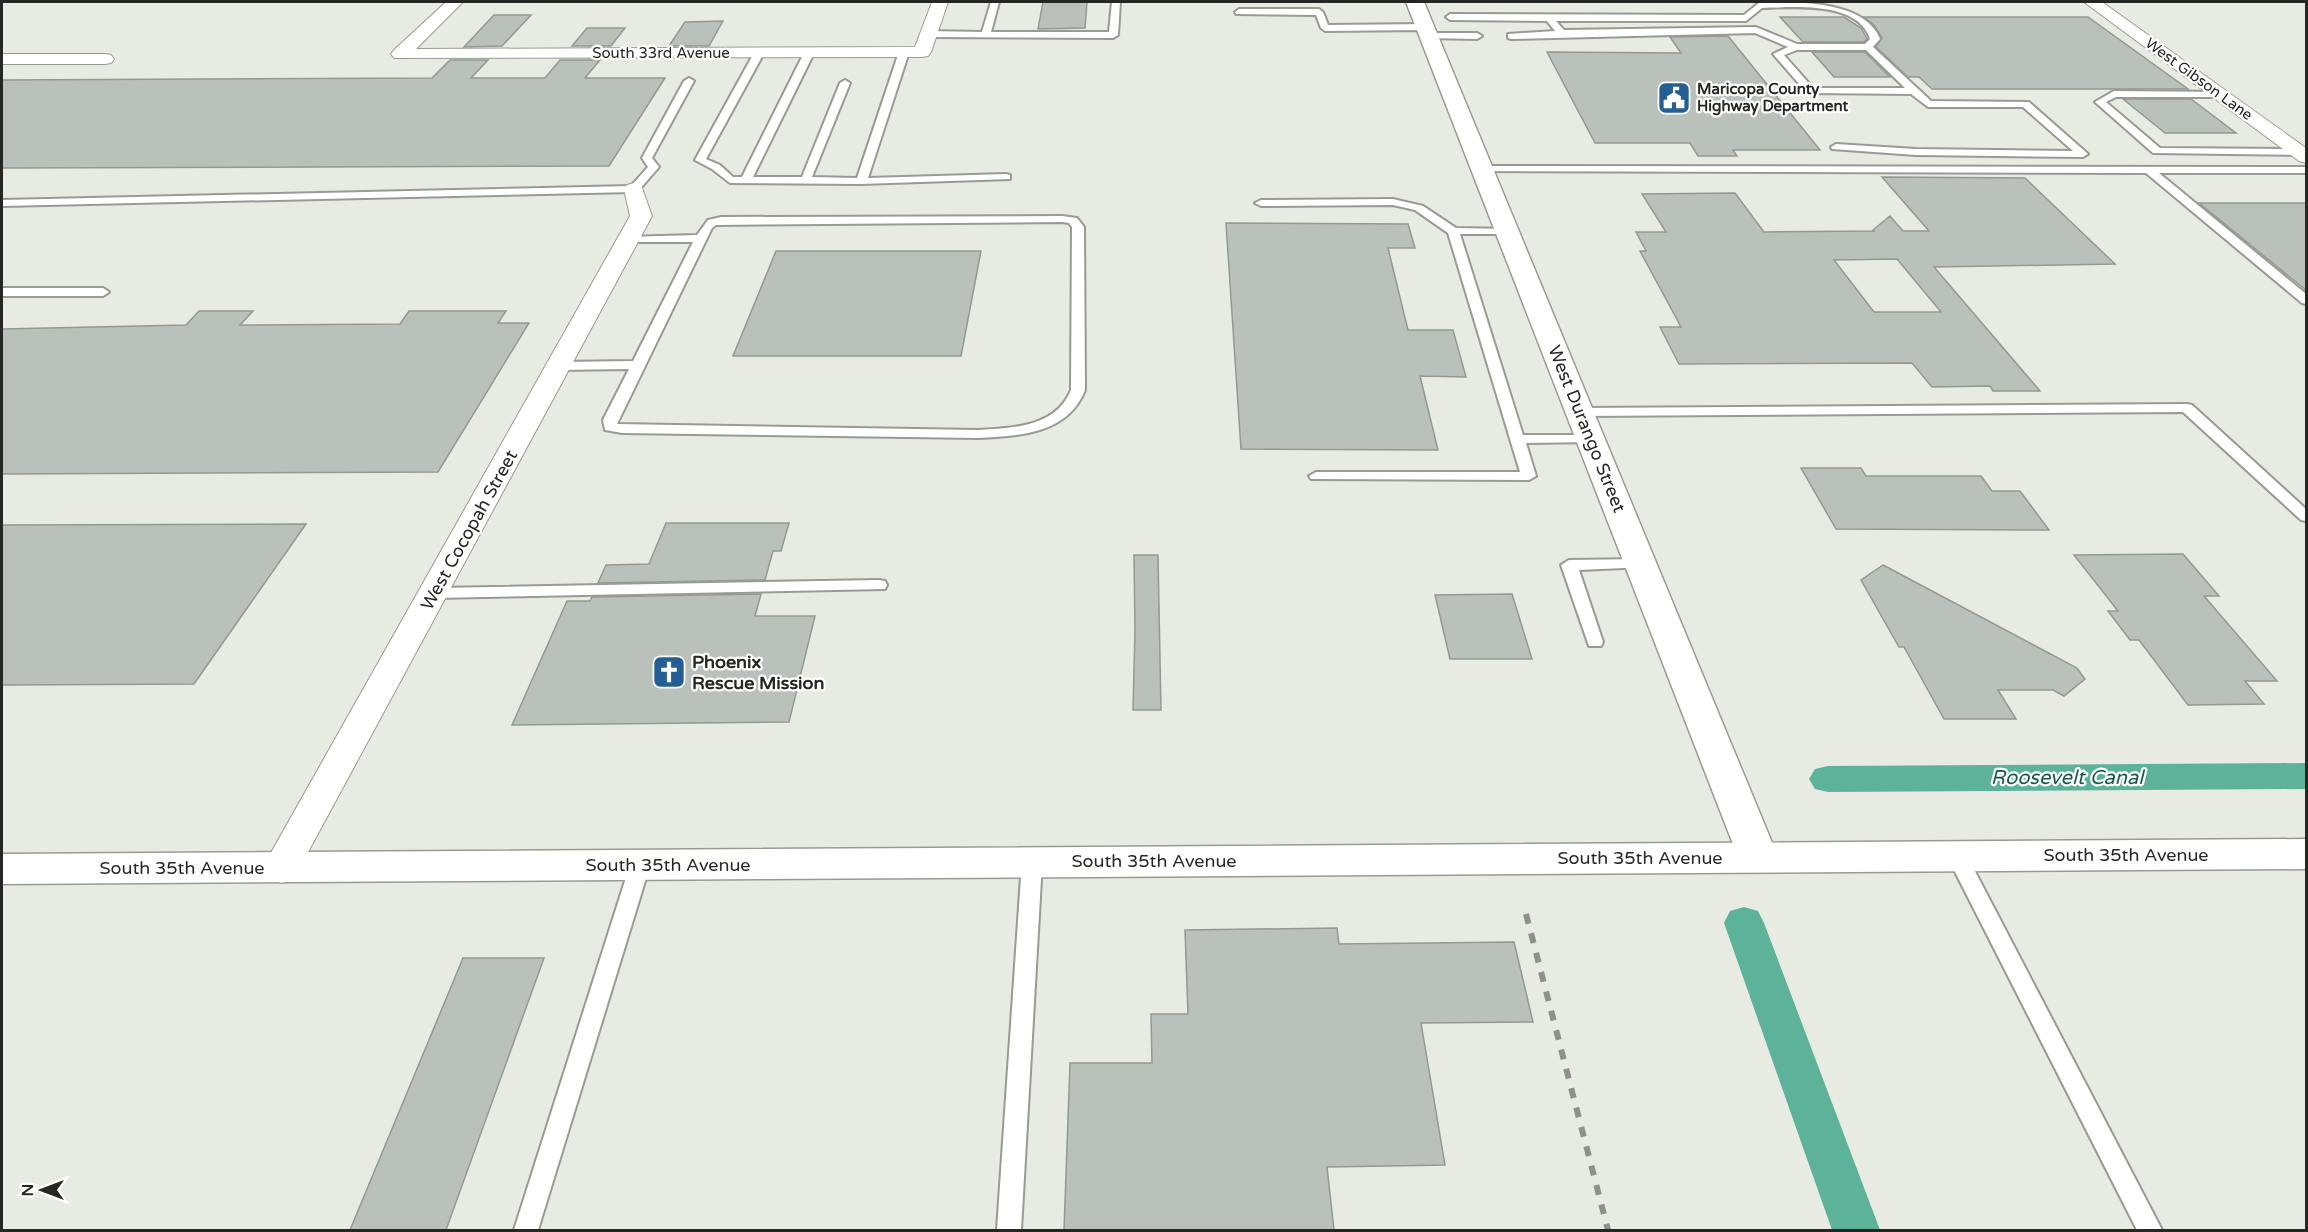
<svg xmlns="http://www.w3.org/2000/svg" width="2308" height="1232" viewBox="0 0 2308 1232" font-family="'Varela Round',sans-serif">
  <style>
    .lines { fill: none; stroke-linecap: round; stroke-linejoin: round }
    .canal { fill: #5db399; fill-rule: evenodd }
    .building { fill: #bac1ba; stroke: #929992; stroke-width: 1.5; fill-rule: evenodd }
    .service-casing { stroke: #999b93; stroke-width: 4 }
    .minor-casing { stroke: #999b93; stroke-width: 2 }
    .tertiary-casing { stroke: #999b93; stroke-width: 3 }
    .secondary-casing { stroke: #999b93; stroke-width: 3 }
    .service { fill: #fff; fill-rule: evenodd }
    .minor { fill: #fff; fill-rule: evenodd }
    .tertiary { fill: #fff; fill-rule: evenodd }
    .secondary { fill: #fff; fill-rule: evenodd }
    .rail { stroke: #8e908a; stroke-width: 6; stroke-dasharray: 10 10; stroke-linecap: butt }
    .labels { text-anchor: middle; stroke-width: 4.5; stroke-linejoin: round; paint-order: stroke }
    .far-street-label { font-size: 15px; fill: #262724; stroke: #fff }
    .far-poi-label { font-size: 15px; font-weight: bold; fill: #262724; stroke: #fff; text-anchor: start }
    .street-label { font-size: 18px; fill: #262724; stroke: #fff }
    .poi-label { font-size: 18px; font-weight: bold; fill: #262724; stroke: #fff; text-anchor: start }
    .water-label { font-size: 20px; font-style: italic; fill: #155a48; stroke: #fff }
  </style>
  <rect width="100%" height="100%" fill="#e8ebe2"/>
  <g class="lines">
    <path class="canal" d="M2306 763V789L1828 792 1815 789 1809 779 1815 769 1828 766Z
      M1744 907 1758 911 1764 923 1880 1230H1832L1724 923 1730 911Z"/>
  </g>
  <path class="building" d="M1043 2H1087L1085 28 1038 29Z
    M494 15H531L502 46 464 47Z
    M1780 17H1844L1861 28 1867 39 1864 42H1803Z
    M1864 17H2088L2188 89H1932L1919 77H1908L1876 47 1882 38 1874 25Z
    M723 21 709 46H669L685 22Z
    M587 28H625L611 46H572Z
    M1728 36 1820 150H1733L1737 156H1698L1690 143H1595L1547 52 1681 53 1670 37Z
    M1812 52H1865L1890 77H1834Z
    M450 60H488L471 78H545L560 60H600L585 78H665L609 166 2 168V80L432 78Z
    M2123 99H2191L2236 133H2165Z
    M1882 177 2025 178 2115 264 1934 267 2040 391H1993L1990 386 1932 387 1912 363 1679 364 1660 327H1681L1640 251H1646L1636 232H1666L1642 194 1735 193 1764 232 1874 231 1873 230 1890 216 1903 231H1929ZM1897 259 1941 312H1874L1834 260Z
    M2199 203H2307V291Z
    M1226 223 1408 224 1415 248H1388L1408 330H1453L1466 377 1420 376 1438 450 1241 449Z
    M776 251H981L961 356H733Z
    M199 311H253L240 325 400 324 409 311H506L498 323H529L438 472 2 474V329L186 325Z
    M1801 468H1861L1866 476H1981L1992 491H2020L2049 530 1836 529Z
    M666 523H789L781 551H773L765 580 598 583 606 565 649 564Z
    M306 524 194 684 2 685V525Z
    M2183 554 2219 596H2204L2277 681H2245L2264 704 2188 705 2139 640H2130L2108 611H2118L2074 555Z
    M1134 555H1158L1161 710H1133L1135 630Z
    M1883 565 2077 668 2085 679 2064 696 2053 690H1998L2016 719H1944L1904 647H1899L1861 580Z
    M761 594 755 616H815L789 722 512 725 567 601H590L592 597Z
    M1512 594 1532 659H1450L1435 595Z
    M1337 928 1339 944 1514 942 1533 1022 1421 1023 1445 1165 1327 1167 1334 1230H1064L1070 1063H1152L1151 1014H1188L1185 930Z
    M463 958H544L446 1230H350Z"/>
  <g class="lines">
    <defs>
      <path id="service" d="M991 2H999L991 32H1109L1112 2H1120L1118 35 1113 38 928 37 924 34 928 31 982 32Z
        M1760 2C1796 2 1865 0 1880 39L1873 47 1931 101 2029 102 2088 154 2083 157 1916 155 1832 149 1831 147 1836 144 1916 149 2073 151 2023 107H1928L1911 94 1807 93 1773 54 1788 47 1755 33 1511 39 1508 38V34L1555 31 1547 21 1450 20 1446 17 1450 14 1744 15ZM1762 8C1794 7 1858 1 1870 39L1865 44H1797L1756 27 1564 30 1556 21H1746ZM1797 50H1866L1905 88H1813L1784 55Z
        M1239 9H1319L1323 12 1328 25 1426 24 1430 27 1426 30 1325 31 1321 28 1316 15 1236 14 1235 12Z
        M1429 33H1477L1482 36 1477 39 1426 38V34Z
        M904 49 909 52 868 178 1006 174 1010 175V179L861 184 730 183 712 169 695 160 754 53 762 51 764 53 706 159 720 165 733 177H742L804 53 809 50 814 53 753 177H802L840 83 845 80 850 83 812 177 857 178 899 52Z
        M689 78 694 81 652 158 659 167 638 191 634 192 2 206V200L631 186 648 167 642 158 684 81Z
        M2114 91 2222 92 2224 94 2219 97H2116L2106 102 2160 148 2300 149 2305 152 2300 155 2153 153 2095 102Z
        M1483 166 2306 167V173H2159L2306 294V304L2302 303 2146 173 1479 171 1478 169Z
        M1393 199 1423 206 1456 228 1511 229 1513 231 1507 234H1460L1523 435H1591L1598 439 1596 442 1526 443 1536 476 1529 480 1311 479 1309 476 1316 472H1520L1448 233 1415 210 1393 205 1261 206 1255 203 1261 200Z
        M1062 216 1077 218 1084 227 1085 390C1068 434 1019 436 978 438L622 433 605 430 603 420 629 369 559 370 552 366 559 362 633 361 693 242H628L622 239 624 237 697 235 708 220 721 217ZM1062 222 1069 223 1072 227 1071 390C1056 427 1013 428 978 430L617 424 712 228 716 225Z
        M2 288H103L109 292 103 296H2Z
        M2187 404 2192 405 2306 509V521L2301 520 2183 412 1580 416 1573 412 1580 408Z
        M1641 559 1647 561 1649 564 1647 567 1579 570 1603 642 1601 646H1589L1561 565 1569 560Z
        M879 580 885 581 887 585 885 589 434 598 426 593 434 588Z
        M1957 849 1964 851 1967 856 2162 1230H2137L1947 856 1950 851Z
        M1032 854 1039 857 1042 862 1021 1230H997L1022 862 1025 857Z
        M640 857 647 860 650 865 538 1230H514L630 865 633 860Z"/>
      <path id="minor" d="M446 2H463L416 49 915 47 932 2H948L931 52 928 56 922 57 394 58 391 54 394 50Z
        M2084 2H2102L2306 148V163L2299 161Z
        M2 54H105L111 55 114 59 111 63 105 64H2Z
        M634 183 641 185 652 216 294 878 281 883 268 878 262 868 268 858 630 216 624 189 627 185Z"/>
      <path id="tertiary" d="M1406 2H1424L1778 857 1772 868 1758 872 1744 868 1738 857Z"/>
      <path id="secondary" d="M2306 839V869L2 884V854Z"/>
    </defs>
    <use href="#service" class="service-casing"/>
    <use href="#minor" class="minor-casing"/>
    <use href="#tertiary" class="tertiary-casing"/>
    <use href="#secondary" class="secondary-casing"/>
    <use href="#service" class="service"/>
    <use href="#minor" class="minor"/>
    <use href="#tertiary" class="tertiary"/>
    <use href="#secondary" class="secondary"/>
    <path class="rail" d="M1526 914 1608 1230"/>
  </g>
  <defs>
    <symbol id="civic-square" viewBox="-11 -11 22 22"><rect x="-9" y="-9" width="18" height="18" rx="4" fill="#235e95" stroke="#fff"/><path d="M-.6-6.5H3V-4.5H.6V-3L4-1V1h2V6H-6V1h2V-1L-.6-3ZM-1.2 2.5V6h2.4V2.5Z" fill="#fff"/></symbol>
    <symbol id="church-square" viewBox="-11 -11 22 22"><rect x="-9" y="-9" width="18" height="18" rx="4" fill="#235e95" stroke="#fff"/><path d="M-1.2-6h2.4v3.5h3.3v2.4h-3.3V6h-2.4V-.1h-3.3v-2.4h3.3Z" fill="#fff"/></symbol>
  </defs>
  <g fill-rule="evenodd">
    <use href="#civic-square" x="1655" y="79" width="38" height="38"/>
    <use href="#church-square" x="650" y="653" width="38" height="38"/>
  </g>
  <g class="labels">
    <g class="far-street-label">
      <text x="661" y="58">South 33rd Avenue</text>
      <text transform="translate(2199 79) rotate(36)" y="5">West Gibson Lane</text>
    </g>
    <g class="far-poi-label">
      <text x="1697" y="94">Maricopa County<tspan x="1697" dy="17">Highway Department</tspan></text>
    </g>
    <g class="street-label">
      <text transform="translate(1587 429) rotate(68)" y="6">West Durango Street</text>
      <text transform="translate(469 530) rotate(-61)" y="6">West Cocopah Street</text>
      <text x="2126" y="861">South 35th Avenue</text>
      <text x="1640" y="864">South 35th Avenue</text>
      <text x="1154" y="867">South 35th Avenue</text>
      <text x="668" y="871">South 35th Avenue</text>
      <text x="182" y="874">South 35th Avenue</text>
    </g>
    <g class="poi-label">
      <text x="692" y="668">Phoenix<tspan x="692" dy="21">Rescue Mission</tspan></text>
    </g>
    <g class="water-label">
      <text x="2067" y="784">Roosevelt Canal</text>
    </g>
  </g>
  <rect width="2308" height="1232" fill="none" stroke="#262724" stroke-width="6"/>
  <g transform="translate(42 1190) rotate(270)" stroke="#ffffff" stroke-width="4.5" paint-order="stroke">
  <path d="M0-4.5L10 22L0 15L-10 22Z" fill="#262724"/>
  <text y="-9" font-size="16" font-weight="bold" text-anchor="middle" fill="#262724">N</text>
  </g>
</svg>
